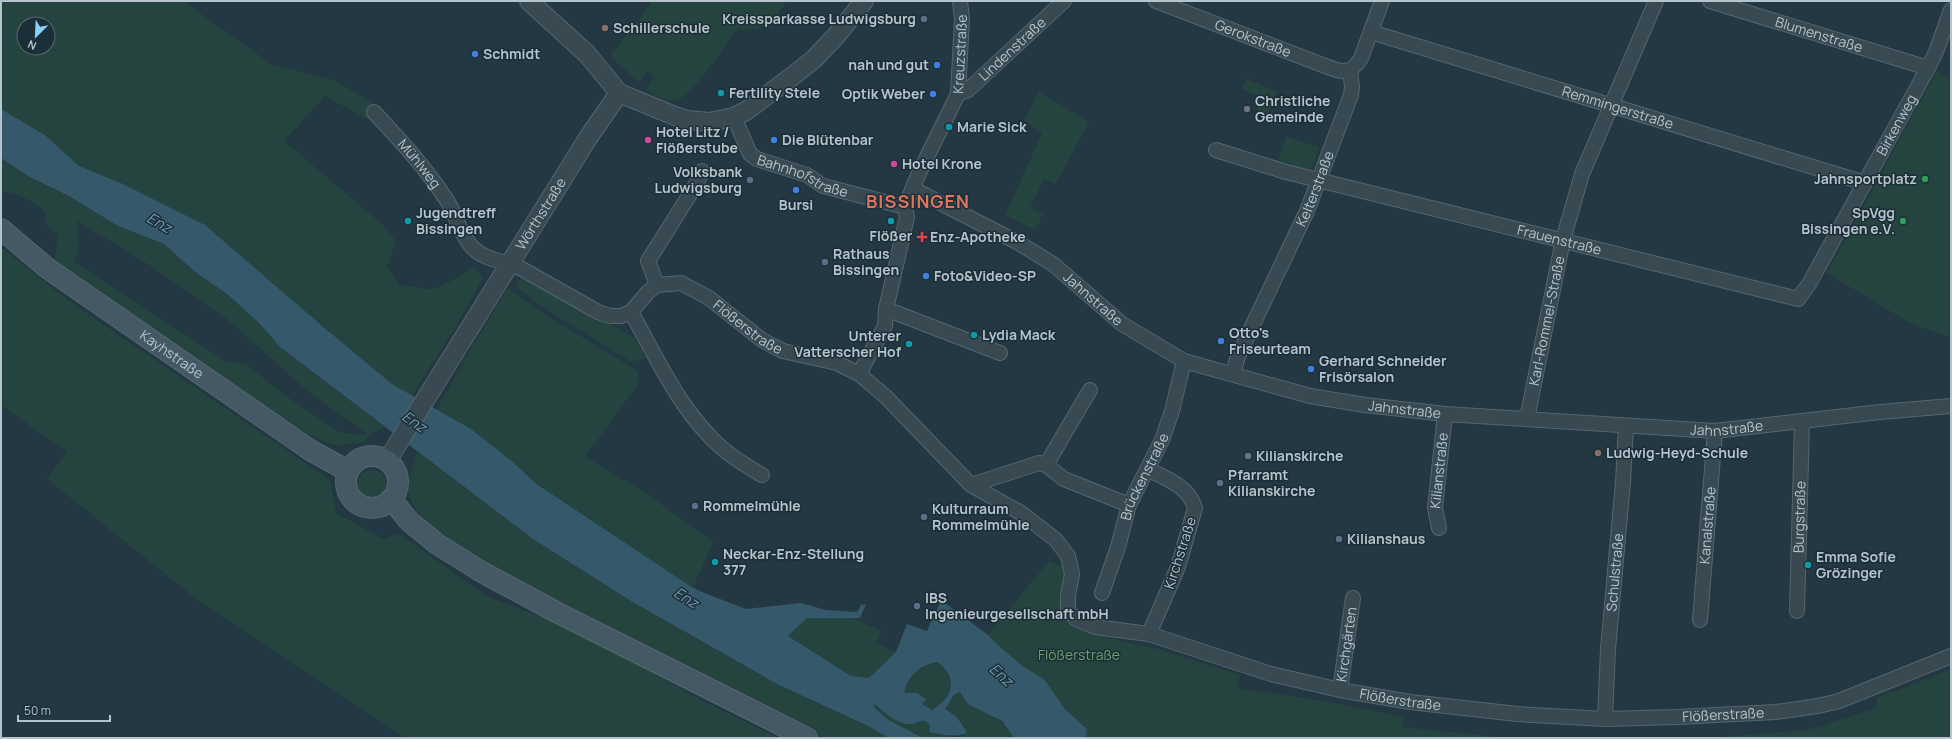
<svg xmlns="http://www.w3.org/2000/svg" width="1952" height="739" viewBox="0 0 1952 739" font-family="Manrope,sans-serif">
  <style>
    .green { fill: #25433f; fill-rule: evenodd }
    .water { fill: #35596a; fill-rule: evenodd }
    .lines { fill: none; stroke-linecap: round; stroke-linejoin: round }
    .minor-casing { stroke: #55666f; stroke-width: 16 }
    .tertiary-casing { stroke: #55666f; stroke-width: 20 }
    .secondary-casing { stroke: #55666f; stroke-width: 22 }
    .minor { stroke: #384952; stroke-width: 14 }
    .tertiary { stroke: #384952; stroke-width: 18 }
    .secondary { stroke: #455965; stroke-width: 20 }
    .service-dot { fill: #5c6f8a; stroke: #1c2e37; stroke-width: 1.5 }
    .education-dot { fill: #8d6e63; stroke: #1c2e37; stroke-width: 1.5 }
    .shop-dot { fill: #3f7fe0; stroke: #1c2e37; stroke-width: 1.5 }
    .culture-dot { fill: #0f9aa8; stroke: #1c2e37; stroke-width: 1.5 }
    .worship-dot { fill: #6b7280; stroke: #1c2e37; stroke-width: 1.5 }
    .hotel-dot { fill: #d1479c; stroke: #1c2e37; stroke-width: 1.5 }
    .leisure-dot { fill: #2e9e5b; stroke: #1c2e37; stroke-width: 1.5 }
    .health-dot { fill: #e0444e; stroke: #1c2e37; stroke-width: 1.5 }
    .labels { text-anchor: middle; stroke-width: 3; stroke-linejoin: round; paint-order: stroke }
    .poi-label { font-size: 14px; font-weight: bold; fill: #b4c3cc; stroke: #1c2e37; text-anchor: start }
    .street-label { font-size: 14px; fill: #b4c3cc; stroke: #1c2e37 }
    .park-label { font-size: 14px; fill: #6a9f69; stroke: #1c2e37 }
    .water-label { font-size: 15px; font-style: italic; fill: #719db2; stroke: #1c2e37 }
    .district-label { font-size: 18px; font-weight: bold; letter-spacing: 1px; fill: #de755d; stroke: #1c2e37 }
  </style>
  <rect width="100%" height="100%" fill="#233842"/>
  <path class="green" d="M1 1H186V3L271 64 333 80 373 103 420 149 432 171 426 176 370 121 325 96 284 141 381 223 396 241 387 266 400 285 427 289 438 288 475 267 483 278 453 331 412 395 392 384 356 355 205 225 123 184 79 166 45 135 1 109ZM24 24H48V48H24Z
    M653 1H787C781 11 768 26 756 29 748 30 739 28 733 34 729 37 727 43 725 47 719 57 711 65 704 74 685 99 676 111 646 89L654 77 647 72 639 83 610 56Z
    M1937 71 1951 79V338L1908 322 1827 273Z
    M1247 79 1278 92 1267 115 1256 110 1261 98 1242 89Z
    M1039 92 1089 122 1056 184 1044 179 1030 208 1043 214 1035 230 1005 215 1042 133 1024 120Z
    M1286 136 1319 148 1311 172 1278 160Z
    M1 158 28 176 69 196 118 226 164 244 195 272 227 294 260 324 280 347 385 427 369 436 364 442 337 446 308 434 254 400 54 263 58 235 45 224 46 213C30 199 22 195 1 192ZM77 221 151 266 232 323 306 390 368 435 341 433 283 394 245 363 227 362 74 262 79 250Z
    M1 247 65 298 330 480 336 513 383 539 398 533 486 596 539 616 623 656 701 700 779 738H405L200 602 47 479 67 452 1 405Z
    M528 277 636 339 645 358 632 362 547 310 516 287 517 281Z
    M508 288 546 315 638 371 637 386 585 457 643 491 713 542 693 588 535 483C504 453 474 431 437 409L476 340Z
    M417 451 533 539 631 601 777 684 866 725 889 738H823L533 592 443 537 423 519 413 505 407 488Z
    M358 484a14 14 0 1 1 28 0a14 14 0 1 1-28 0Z
    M1049 561 1068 569 1072 612 1066 623 1103 637 1158 649 1240 675 1237 689C1293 694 1349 706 1404 717L1403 727 1509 738H1086L1087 729 1065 709 1044 679 1024 667 998 645 988 635Z
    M850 617 882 631 876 643 896 652 869 678 851 676 788 636 807 618Z
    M937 662C959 677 952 698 932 710L904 693C909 675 918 666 937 662Z
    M1951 669V738H1705L1807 730 1876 708 1877 698Z
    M960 692C974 703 1007 723 1014 738H923L887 719 873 706 875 703C884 712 897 725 911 724 917 724 920 720 926 721L930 726 929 732 955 737 964 735 956 716 945 709 954 695Z"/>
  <path class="water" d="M1 109 45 135 79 166 123 184 205 225 327 330 392 384 471 429 513 462 535 483 693 588 707 594 746 609 801 603 826 610 857 612 861 605 866 604 860 618H807L788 636 851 676 869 678 896 652 907 624 927 631 941 600 988 635 998 645 1024 667 1044 679 1065 709 1087 729 1086 738H1014L1002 721 968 704 960 692 954 695 945 709 956 716 967 732C958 739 940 734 929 732L930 726 926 721C919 720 917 724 911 724 897 725 884 712 875 704L873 706 887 719 923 738H889L866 725 777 684 631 601 533 539 280 347 260 324 227 294 195 272 164 244 118 226 69 196 28 176 1 158ZM937 662C959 677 953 698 932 710L922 704 926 699 917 693H904C909 675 918 666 937 662Z"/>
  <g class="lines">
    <defs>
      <g id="minor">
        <path id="s1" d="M1156 1 1320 64C1339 71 1349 78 1361 58L1382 1"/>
        <path id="s2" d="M1710 1 1928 68"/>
        <path id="s3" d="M1371 32 1865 183"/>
        <path id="s4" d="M958 94 968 90 1064 1"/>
        <path id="s5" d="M374 112C400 140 425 167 446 199 456 214 460 234 472 247 485 261 506 261 522 269L598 312 610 316H621L631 312 648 292 657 285 681 283 709 298 762 340 773 346 783 351 837 363 859 374 885 396 971 485 1021 513 1056 540 1068 556 1072 574 1068 596V610L1076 619 1095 627 1149 634 1271 674 1340 690 1410 702 1517 714 1605 719 1677 717 1776 712 1818 706 1839 701 1951 656"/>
        <path id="s6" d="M734 117 750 154 757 159 807 175 823 186 905 207"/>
        <path id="s7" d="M1216 150 1286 172 1798 299 1809 284 1928 68 1936 52 1951 10"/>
        <path id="s8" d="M913 189 1017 242 1053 264 1122 324 1184 361 1310 396 1365 405 1445 414 1715 431 1880 412 1951 406"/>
        <path d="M657 285 648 261 697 183 702 171"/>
        <path d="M886 309 1000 353"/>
        <path d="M631 312C658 360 681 413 723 449 735 459 748 467 762 475"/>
        <path id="s9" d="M859 374 885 326 886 309 907 217 905 207 918 175 958 94 962 19 960 1"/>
        <path id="s10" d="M1233 374 1238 356 1307 211 1351 95 1352 86 1350 71"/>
        <path id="s11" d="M1527 419 1563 240 1582 174 1656 1"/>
        <path d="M1046 465 1090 390"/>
        <path d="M1148 469C1166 479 1189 486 1195 508L1178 567 1149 634"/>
        <path d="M971 485 1039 463 1046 465 1064 479 1129 505"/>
        <path id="s12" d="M1439 528 1435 508 1445 414"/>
        <path id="s13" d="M1102 593 1118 547 1129 505 1162 440 1172 411 1184 361"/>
        <path id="s14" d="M1797 611 1802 422"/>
        <path id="s15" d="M1700 620 1715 431"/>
        <path id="s16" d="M1340 690 1353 598"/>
        <path id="s17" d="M1605 719 1608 649 1623 482 1626 426"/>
      </g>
      <g id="tertiary">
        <path d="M529 1 587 54 619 93 675 116 687 120 709 122 734 117 746 111 794 75 814 59 836 36 864 1"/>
        <path id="s18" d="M387 461 588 138 619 93"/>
      </g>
      <g id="secondary">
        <path id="s19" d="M1 229 47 268 310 450 348 471"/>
        <circle cx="372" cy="482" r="26"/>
        <path d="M391 499 409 521 437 544 480 571 558 613 807 738"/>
      </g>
    </defs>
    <use href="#minor" class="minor-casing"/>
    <use href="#tertiary" class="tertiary-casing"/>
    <use href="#secondary" class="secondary-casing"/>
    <use href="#minor" class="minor"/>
    <use href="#tertiary" class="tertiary"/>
    <use href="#secondary" class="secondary"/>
  </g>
  <g class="service-dot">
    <circle cx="924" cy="19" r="4"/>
    <circle cx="750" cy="180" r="4"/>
    <circle cx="825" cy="262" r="4"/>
    <circle cx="1220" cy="483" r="4"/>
    <circle cx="695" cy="506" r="4"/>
    <circle cx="924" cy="517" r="4"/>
    <circle cx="1339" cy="539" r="4"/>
    <circle cx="917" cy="606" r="4"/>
  </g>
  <g class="education-dot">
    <circle cx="605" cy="28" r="4"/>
    <circle cx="1598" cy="453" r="4"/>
  </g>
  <g class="shop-dot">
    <circle cx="475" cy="54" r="4"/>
    <circle cx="937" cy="65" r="4"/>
    <circle cx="933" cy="94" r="4"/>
    <circle cx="774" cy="140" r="4"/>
    <circle cx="796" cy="190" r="4"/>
    <circle cx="926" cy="276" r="4"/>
    <circle cx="1221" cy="341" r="4"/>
    <circle cx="1311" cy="369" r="4"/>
  </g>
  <g class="culture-dot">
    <circle cx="721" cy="93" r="4"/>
    <circle cx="949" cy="127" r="4"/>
    <circle cx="408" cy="221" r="4"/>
    <circle cx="891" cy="221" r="4"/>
    <circle cx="974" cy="335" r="4"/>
    <circle cx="909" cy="344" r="4"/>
    <circle cx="715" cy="562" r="4"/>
    <circle cx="1808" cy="565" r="4"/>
  </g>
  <g class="worship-dot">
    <circle cx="1247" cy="109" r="4"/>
    <circle cx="1248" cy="456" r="4"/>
  </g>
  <g class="hotel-dot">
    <circle cx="648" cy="140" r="4"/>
    <circle cx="894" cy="164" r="4"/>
  </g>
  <g class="leisure-dot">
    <circle cx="1925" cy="179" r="4"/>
    <circle cx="1903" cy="221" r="4"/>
  </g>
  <path class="health-dot" d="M920 231h4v4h4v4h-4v4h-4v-4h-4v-4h4z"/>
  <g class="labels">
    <g class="poi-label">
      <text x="916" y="24" text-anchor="end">Kreissparkasse Ludwigsburg</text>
      <text x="613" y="33">Schillerschule</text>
      <text x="483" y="59">Schmidt</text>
      <text x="929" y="70" text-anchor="end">nah und gut</text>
      <text x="729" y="98">Fertility Stele</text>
      <text x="925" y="99" text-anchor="end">Optik Weber</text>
      <text x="1255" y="106">Christliche<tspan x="1255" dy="16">Gemeinde</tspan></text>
      <text x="957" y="132">Marie Sick</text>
      <text x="656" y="137">Hotel Litz /<tspan x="656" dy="16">Flößerstube</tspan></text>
      <text x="782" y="145">Die Blütenbar</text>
      <text x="902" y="169">Hotel Krone</text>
      <text x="742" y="177" text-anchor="end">Volksbank<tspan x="742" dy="16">Ludwigsburg</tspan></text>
      <text x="1917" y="184" text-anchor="end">Jahnsportplatz</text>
      <text x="796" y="210" text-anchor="middle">Bursi</text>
      <text x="416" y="218">Jugendtreff<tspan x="416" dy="16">Bissingen</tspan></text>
      <text x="1895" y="218" text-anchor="end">SpVgg<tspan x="1895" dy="16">Bissingen e.V.</tspan></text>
      <text x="891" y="241" text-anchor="middle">Flößer</text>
      <text x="930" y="242">Enz-Apotheke</text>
      <text x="833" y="259">Rathaus<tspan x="833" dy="16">Bissingen</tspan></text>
      <text x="934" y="281">Foto&amp;Video-SP</text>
      <text x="1229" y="338">Otto's<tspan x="1229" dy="16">Friseurteam</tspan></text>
      <text x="982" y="340">Lydia Mack</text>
      <text x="901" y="341" text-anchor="end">Unterer<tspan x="901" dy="16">Vatterscher Hof</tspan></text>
      <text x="1319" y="366">Gerhard Schneider<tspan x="1319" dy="16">Frisörsalon</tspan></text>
      <text x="1606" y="458">Ludwig-Heyd-Schule</text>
      <text x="1256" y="461">Kilianskirche</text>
      <text x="1228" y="480">Pfarramt<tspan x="1228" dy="16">Kilianskirche</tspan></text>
      <text x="703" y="511">Rommelmühle</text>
      <text x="932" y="514">Kulturraum<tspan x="932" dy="16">Rommelmühle</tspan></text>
      <text x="1347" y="544">Kilianshaus</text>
      <text x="723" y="559">Neckar-Enz-Stellung<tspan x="723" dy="16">377</tspan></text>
      <text x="1816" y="562">Emma Sofie<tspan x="1816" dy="16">Grözinger</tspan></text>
      <text x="925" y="603">IBS<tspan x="925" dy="16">Ingenieurgesellschaft mbH</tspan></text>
    </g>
    <g class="street-label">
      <text dy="5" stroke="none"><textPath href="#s2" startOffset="114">Blumenstraße</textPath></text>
      <text dy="5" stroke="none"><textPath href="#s1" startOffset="104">Gerokstraße</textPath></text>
      <text dy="5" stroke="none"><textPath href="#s4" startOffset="71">Lindenstraße</textPath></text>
      <text dy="5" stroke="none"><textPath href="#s9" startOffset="341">Kreuzstraße</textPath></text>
      <text dy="5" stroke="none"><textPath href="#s3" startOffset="258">Remmingerstraße</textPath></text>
      <text dy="5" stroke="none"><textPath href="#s7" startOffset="801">Birkenweg</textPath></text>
      <text dy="5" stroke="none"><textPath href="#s5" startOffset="69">Mühlweg</textPath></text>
      <text dy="5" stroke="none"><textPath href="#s6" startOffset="98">Bahnhofstraße</textPath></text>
      <text dy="5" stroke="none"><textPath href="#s10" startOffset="203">Kelterstraße</textPath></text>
      <text dy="5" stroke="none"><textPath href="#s18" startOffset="291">Wörthstraße</textPath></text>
      <text dy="5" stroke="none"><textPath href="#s7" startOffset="355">Frauenstraße</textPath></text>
      <text dy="5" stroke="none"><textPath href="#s8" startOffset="212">Jahnstraße</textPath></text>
      <text dy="5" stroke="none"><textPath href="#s11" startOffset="100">Karl-Rommel-Straße</textPath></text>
      <text dy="5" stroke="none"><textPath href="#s5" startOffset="487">Flößerstraße</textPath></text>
      <text dy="5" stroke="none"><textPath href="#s19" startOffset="212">Kayhstraße</textPath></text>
      <text dy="5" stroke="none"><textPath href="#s8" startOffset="549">Jahnstraße</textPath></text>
      <text dy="5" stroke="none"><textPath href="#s8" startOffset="872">Jahnstraße</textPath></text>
      <text dy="5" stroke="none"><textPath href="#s12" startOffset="58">Kilianstraße</textPath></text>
      <text dy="5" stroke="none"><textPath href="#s13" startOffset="124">Brückenstraße</textPath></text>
      <text dy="5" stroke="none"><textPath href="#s14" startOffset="94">Burgstraße</textPath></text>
      <text dy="5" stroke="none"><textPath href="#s15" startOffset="95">Kanalstraße</textPath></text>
      <text transform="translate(1180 553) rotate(-72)" y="5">Kirchstraße</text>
      <text dy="5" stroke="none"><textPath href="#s17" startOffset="147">Schulstraße</textPath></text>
      <text dy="5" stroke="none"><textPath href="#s16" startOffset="46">Kirchgärten</textPath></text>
      <text dy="5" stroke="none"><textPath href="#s5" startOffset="1291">Flößerstraße</textPath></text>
      <text dy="5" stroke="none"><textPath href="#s5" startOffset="1615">Flößerstraße</textPath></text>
    </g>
    <g class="park-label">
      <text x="1079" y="660">Flößerstraße</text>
    </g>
    <g class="water-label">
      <text transform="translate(159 223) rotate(29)" y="5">Enz</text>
      <text transform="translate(414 422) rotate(34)" y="5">Enz</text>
      <text transform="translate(686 598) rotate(32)" y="5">Enz</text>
      <text transform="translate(1001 675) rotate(42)" y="5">Enz</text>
    </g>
    <g class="district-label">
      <text x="918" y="208">BISSINGEN</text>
    </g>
  </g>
  <rect width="1952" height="739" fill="none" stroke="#b4c3cc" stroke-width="4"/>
  <g transform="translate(36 36) rotate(204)"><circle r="19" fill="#1c2e37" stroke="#596a73"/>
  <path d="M0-3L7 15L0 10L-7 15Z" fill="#86d3ff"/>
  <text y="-6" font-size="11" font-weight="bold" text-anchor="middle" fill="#b4c3cc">N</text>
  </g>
  <path d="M18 715v6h92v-6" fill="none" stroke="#b4c3cc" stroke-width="2"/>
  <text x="24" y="715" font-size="12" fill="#b4c3cc" stroke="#1c2e37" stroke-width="3" paint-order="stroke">50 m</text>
</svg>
